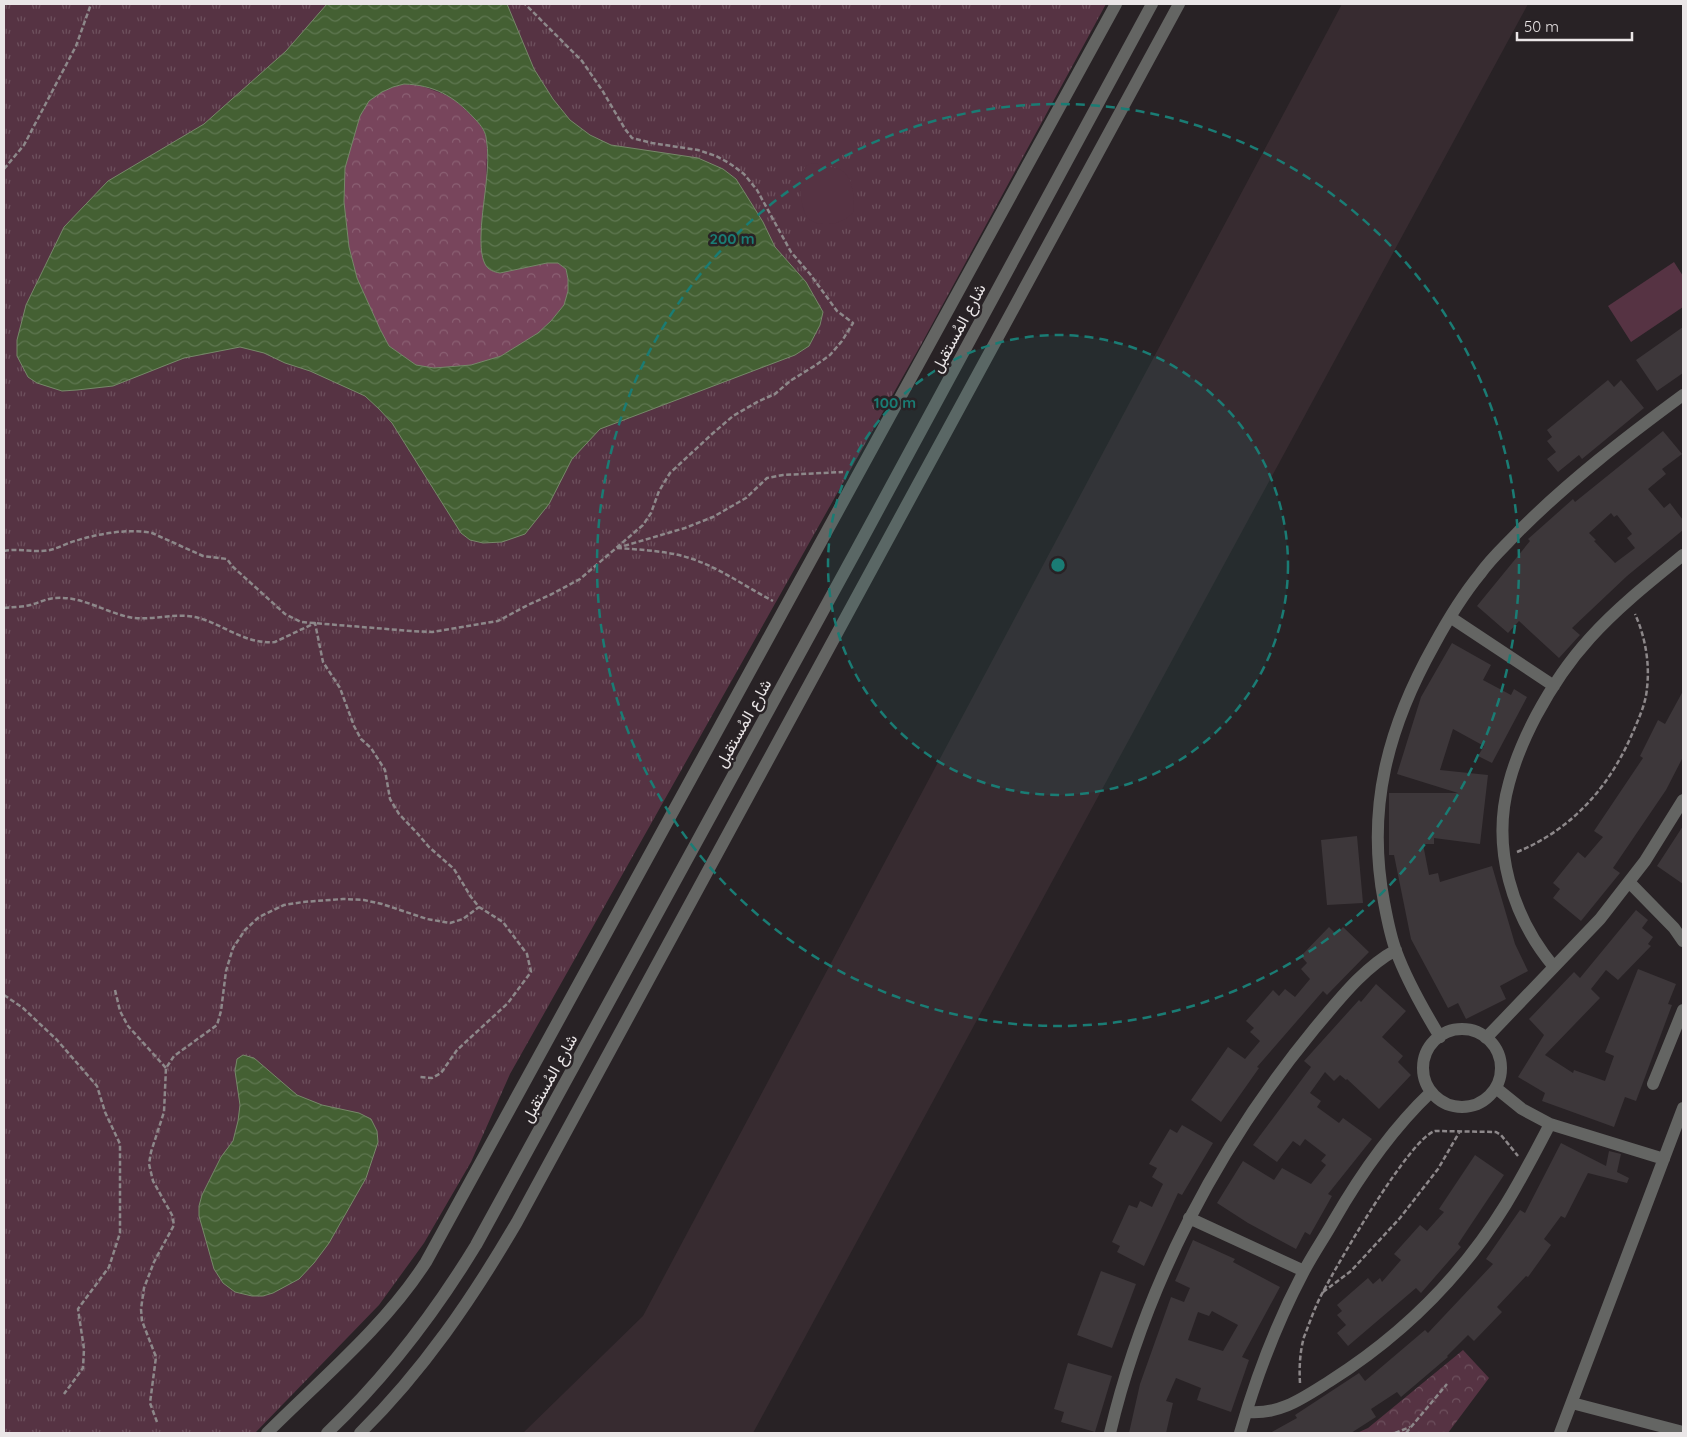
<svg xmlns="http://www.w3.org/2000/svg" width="1687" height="1437" viewBox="0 0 1687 1437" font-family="Quicksand,Vazirmatn,sans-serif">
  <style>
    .built { fill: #372b30 }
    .grass { fill: url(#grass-tufts) }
    .forest { fill: url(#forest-crowns) }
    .park { fill: url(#park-crowns) }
    .garden { fill: #563343 }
    .water { fill: url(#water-waves); stroke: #768869; fill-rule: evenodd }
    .building { fill: #3d373a; fill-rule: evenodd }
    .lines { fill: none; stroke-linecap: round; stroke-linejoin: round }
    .path { stroke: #8d888a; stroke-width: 2.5; stroke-dasharray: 5 2.5; stroke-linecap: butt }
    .minor { stroke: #646563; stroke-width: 12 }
    .ring { fill: none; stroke: #1a7c74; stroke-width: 2.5; stroke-dasharray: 9 6 }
    .labels { text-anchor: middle; stroke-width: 5; stroke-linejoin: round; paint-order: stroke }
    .street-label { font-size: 16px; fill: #eae6e7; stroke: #282225 }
    .centre { fill: #1a7c74; stroke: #282225; stroke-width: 2.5 }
    .ring-label { font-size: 15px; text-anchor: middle; font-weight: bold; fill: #1a7c74; stroke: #282225; stroke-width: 5; stroke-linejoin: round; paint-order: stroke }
  </style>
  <defs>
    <pattern id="grass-tufts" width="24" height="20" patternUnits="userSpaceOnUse" patternTransform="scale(1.25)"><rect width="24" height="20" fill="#563343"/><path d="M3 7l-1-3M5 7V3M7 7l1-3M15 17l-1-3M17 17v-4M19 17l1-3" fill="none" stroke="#6e515e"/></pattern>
    <pattern id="forest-crowns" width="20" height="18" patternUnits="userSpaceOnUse" patternTransform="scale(1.25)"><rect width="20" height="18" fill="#78455c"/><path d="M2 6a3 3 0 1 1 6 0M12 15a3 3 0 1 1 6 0" fill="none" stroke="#8b6073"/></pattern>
    <pattern id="park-crowns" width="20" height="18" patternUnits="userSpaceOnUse" patternTransform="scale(1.25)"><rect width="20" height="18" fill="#563343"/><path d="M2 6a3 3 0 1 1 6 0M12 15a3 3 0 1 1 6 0" fill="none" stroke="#6e515e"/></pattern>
    <pattern id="water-waves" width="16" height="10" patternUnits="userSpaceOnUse" patternTransform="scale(1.25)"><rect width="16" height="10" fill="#446033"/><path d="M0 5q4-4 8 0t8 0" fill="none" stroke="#5f7751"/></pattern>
  </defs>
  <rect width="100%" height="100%" fill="#282225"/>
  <path class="built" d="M1342 4H1528L753 1433H523L643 1316Z"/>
  <path class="grass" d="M4 4H1106L923 341 510 1074 471 1162 424 1243 379 1305 255 1433H4Z"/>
  <path class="forest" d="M404 84 419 85 453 98 479 123 486 135 487 149 486 171 500 273 547 263H558L566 269 568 279V291L564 305 551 321 538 333 501 356 471 365 434 368 416 365 389 346 380 329 357 278 349 247 344 202 345 168 360 116 369 101 382 92 393 87Z"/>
  <path class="park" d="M1463 1350 1489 1378 1448 1433H1357L1368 1428Z"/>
  <path class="garden" d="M814 163 839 169 845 173 850 180 853 192 854 212C846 219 837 225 826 224 819 224 813 223 808 218 800 209 798 179 804 169 806 165 810 164 814 163Z
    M1674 262 1683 276V307L1631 342 1608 306Z"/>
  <path class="water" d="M327 4H507L534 69 553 99 570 120 590 135 611 145 698 158 723 169 736 179 743 190 763 222 775 247 806 282 823 312 820 325 809 346 795 355 600 429 572 459 549 504 525 534 502 542 483 543 470 540 461 533 392 423 379 409 365 396 310 371 285 363 264 353 240 347 184 358 113 386 77 390 62 391 37 383 28 377 17 356V340L26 305 64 227 108 181 204 124 286 51ZM404 84C434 85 454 96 474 118 479 123 485 130 486 137 492 166 481 207 481 237 481 246 481 256 485 264 488 270 494 272 500 273L547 263H558L566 269 568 279V291L564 305 551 321 538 333 501 356 471 365 434 368 416 365 389 346 380 329 357 278 349 247 344 202 345 168 360 116 369 101 382 92 393 87Z
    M243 1055 254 1058 297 1095 322 1105 359 1113 371 1119 377 1131 378 1142 366 1178 329 1243 314 1263 299 1279 273 1293 263 1296H252L235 1292 223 1283 214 1269 199 1216V1206L202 1195 221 1157 233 1141 238 1121 240 1105 235 1071 237 1059Z"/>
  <path class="building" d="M1683 327V373L1657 391 1636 360Z
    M1608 380 1614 387 1621 380 1644 408 1582 459 1579 455 1558 472 1547 459 1556 452 1547 441 1552 437 1547 430Z
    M1663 431 1682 454 1662 469 1666 474 1648 489 1664 508 1670 503 1683 520V530L1627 576 1572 628 1580 635 1559 658 1519 621 1508 633 1477 606 1530 541 1528 539 1573 499 1575 502ZM1611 513 1614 517 1617 515 1632 534 1627 538 1635 548 1615 563 1594 541 1596 540 1589 533Z
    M1452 643 1491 665 1483 680 1511 695 1514 689 1527 697 1492 763 1478 756 1484 746 1453 729 1440 770 1488 775 1480 844 1434 838V844H1423L1429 875 1438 873 1440 882 1492 866 1515 944 1528 971 1500 986 1506 999 1466 1019 1458 1003 1448 1008 1411 939 1394 855H1389V793H1458L1397 774 1421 697Z
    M1683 691V757L1666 790 1613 868 1620 873 1581 921 1553 898 1560 889 1553 883 1578 852 1585 858 1603 837 1594 831 1643 758 1640 756 1658 720 1665 724Z
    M1683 826V884L1657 866Z
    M1357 836 1363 903 1327 905 1321 840Z
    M1636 910 1648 920 1642 928 1653 937 1648 944 1651 946 1618 980 1606 970 1591 989 1600 998 1545 1055 1573 1073 1574 1070 1605 1081 1614 1056 1605 1052 1638 969 1676 984 1668 1004 1672 1005 1636 1101 1625 1097 1614 1127 1542 1101 1545 1093 1518 1077 1544 1035 1529 1019 1574 972 1580 978Z
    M1329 927 1336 934 1343 927 1369 952 1327 995 1323 991 1257 1067 1259 1068 1221 1122 1191 1100 1228 1047 1245 1059 1260 1041 1250 1032 1254 1028 1246 1021 1273 990 1279 996 1285 989 1295 997 1310 979 1301 969 1307 963 1301 956Z
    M1376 984 1406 1011 1382 1037 1403 1056 1398 1062 1411 1075 1379 1109 1347 1079 1346 1080 1340 1075 1334 1081 1325 1072 1310 1093 1321 1101 1317 1107 1339 1123 1343 1118 1372 1139 1328 1194 1332 1196 1310 1235 1305 1232 1296 1249 1248 1223 1217 1203 1243 1161 1274 1180 1282 1168 1311 1184 1326 1165 1321 1161 1326 1155 1305 1139 1300 1146 1293 1141 1277 1162 1253 1145 1311 1067 1304 1061 1359 1000 1361 1002Z
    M1182 1125 1213 1143 1182 1195 1178 1193 1144 1266 1117 1252 1120 1246 1112 1242 1129 1205 1137 1208 1140 1201 1152 1207 1163 1184 1152 1177 1157 1168 1149 1164 1170 1129 1177 1133Z
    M1561 1143 1606 1166 1609 1151 1621 1154 1617 1172 1629 1178 1627 1183 1588 1173 1565 1218 1561 1216 1544 1239 1551 1245 1528 1277 1526 1276 1497 1307 1502 1312 1474 1341 1468 1335 1447 1356 1448 1357 1401 1397 1397 1392 1371 1409 1376 1417 1351 1433H1270L1297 1418 1295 1415 1359 1373 1365 1381 1425 1330 1428 1333 1493 1264 1486 1259 1520 1210 1525 1213Z
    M1475 1155 1504 1175 1458 1244 1461 1247 1421 1293 1416 1288 1348 1346 1337 1333 1346 1325 1337 1315 1342 1311 1337 1305 1368 1278 1373 1284 1380 1278 1382 1282 1401 1260 1394 1254 1420 1225 1427 1231 1444 1212 1439 1209Z
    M1193 1240 1235 1259 1233 1262 1280 1287 1242 1357 1249 1360 1231 1412 1197 1400 1201 1388 1176 1378 1166 1401 1173 1403 1166 1433H1129L1140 1384 1171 1297 1184 1302 1190 1288 1175 1281ZM1212 1311 1238 1325 1223 1351 1188 1340 1198 1312 1209 1316Z
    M1101 1271 1136 1284 1112 1348 1077 1335Z
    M1068 1363 1112 1376 1095 1432 1061 1422 1064 1412 1054 1409Z"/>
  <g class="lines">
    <path class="path" d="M4 169 24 145 76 46 91 4
      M617 548 685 528 713 517 746 498 767 478 783 475 843 472
      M617 548C644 550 673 551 698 561 724 571 748 588 773 601
      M4 551C19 548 35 553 50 550 59 548 67 543 75 541 97 534 129 528 152 533L203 556 227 559 232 566 285 614 301 622 411 631 432 632 498 621 528 605 552 594 580 579 643 525 651 513 659 491 670 473 712 434 733 416 759 401 775 394 790 381 816 365 830 355 842 341 853 323 837 311 810 274 791 252 757 190 744 174 729 163 716 156 698 150 652 143 632 138 625 129 602 90 582 61 525 4
      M4 608C13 607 22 607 30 605 39 603 47 598 56 598 84 596 107 614 134 618 154 620 174 613 195 617 222 623 245 645 275 642L315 623 323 662 340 688 354 726 361 739 371 748 385 770 390 799 399 814 417 833 429 847 454 869 471 897 479 907 503 922 527 954 531 972 508 1003 457 1050 441 1073 432 1078 419 1077
      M1517 852C1573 829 1610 786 1633 732 1639 718 1646 703 1647 688 1650 663 1645 636 1635 614
      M115 990 120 1011 128 1026 166 1068
      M4 995 23 1008 57 1040 97 1086 105 1112 120 1144V1233L109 1267 78 1309 84 1349 83 1368 64 1394
      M1323 1292 1351 1271 1400 1218 1438 1169 1460 1131
      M1300 1383C1299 1368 1300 1351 1304 1337 1310 1322 1315 1306 1323 1292 1338 1263 1410 1138 1435 1131L1496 1132 1501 1135 1518 1156
      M157 1422 150 1403 156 1357 142 1321 141 1309 144 1288 154 1262 174 1225 172 1215 153 1181 149 1164 151 1152 164 1112 166 1068 174 1056 217 1025 221 1011 226 971 233 948 245 930 259 917 284 905 303 902 343 899 364 900 382 904 427 919 450 923 463 919 479 907
      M1395 1433 1410 1427
      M1406 1433 1447 1384"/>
    <path class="minor" d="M1450 617 1554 686
      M1629 882 1674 928 1683 941
      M1554 967C1512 917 1491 847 1509 783 1515 760 1525 737 1536 716 1551 688 1569 661 1590 638 1618 607 1651 581 1683 555
      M1423 1068a39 39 0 1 1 78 0a39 39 0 1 1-78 0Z
      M1440 1037C1423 1009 1407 981 1396 951 1390 935 1387 918 1384 902 1366 808 1388 727 1434 645 1447 621 1462 596 1480 574 1491 558 1506 545 1519 531 1569 481 1626 437 1683 395
      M1486 1038 1600 919 1645 861 1683 800
      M1653 1084 1683 1010
      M1496 1088 1522 1109 1550 1124 1664 1159
      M1189 1218 1304 1271
      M1572 1403 1683 1432
      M1247 1412C1280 1415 1303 1398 1330 1381 1401 1336 1462 1276 1506 1204 1522 1178 1536 1151 1550 1124
      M267 1433C321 1379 385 1326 426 1262L1116 4
      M327 1433C386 1377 434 1314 476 1245L857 549 1152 4
      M360 1433C423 1371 472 1299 517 1222L1179 4
      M1110 1433C1145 1285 1218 1146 1315 1028 1338 1001 1364 967 1396 950
      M1240 1433C1256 1377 1277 1322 1304 1271 1313 1254 1324 1238 1333 1222 1360 1175 1392 1129 1431 1092
      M1560 1433 1683 1108"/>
  </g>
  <circle cx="1058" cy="565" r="230" fill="#1a7c74" fill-opacity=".12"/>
  <g class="ring">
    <circle cx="1058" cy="565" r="230"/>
    <circle cx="1058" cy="565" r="461"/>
  </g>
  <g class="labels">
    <g class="street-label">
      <text transform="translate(958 328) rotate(-62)" y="6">شارع المُستقبل</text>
      <text transform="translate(743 723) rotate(-61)" y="6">شارع المُستقبل</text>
      <text transform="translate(549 1078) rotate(-61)" y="6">شارع المُستقبل</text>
    </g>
  </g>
  <circle cx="1058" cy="565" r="8" class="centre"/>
  <g class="ring-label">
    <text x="732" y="244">200 m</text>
    <text x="895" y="408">100 m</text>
  </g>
  <rect width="1687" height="1437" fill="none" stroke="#eae6e7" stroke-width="10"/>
  <path d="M1517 32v8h115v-8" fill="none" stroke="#eae6e7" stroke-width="2.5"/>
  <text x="1524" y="32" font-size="15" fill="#eae6e7" stroke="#282225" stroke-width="4" paint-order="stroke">50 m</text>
</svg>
